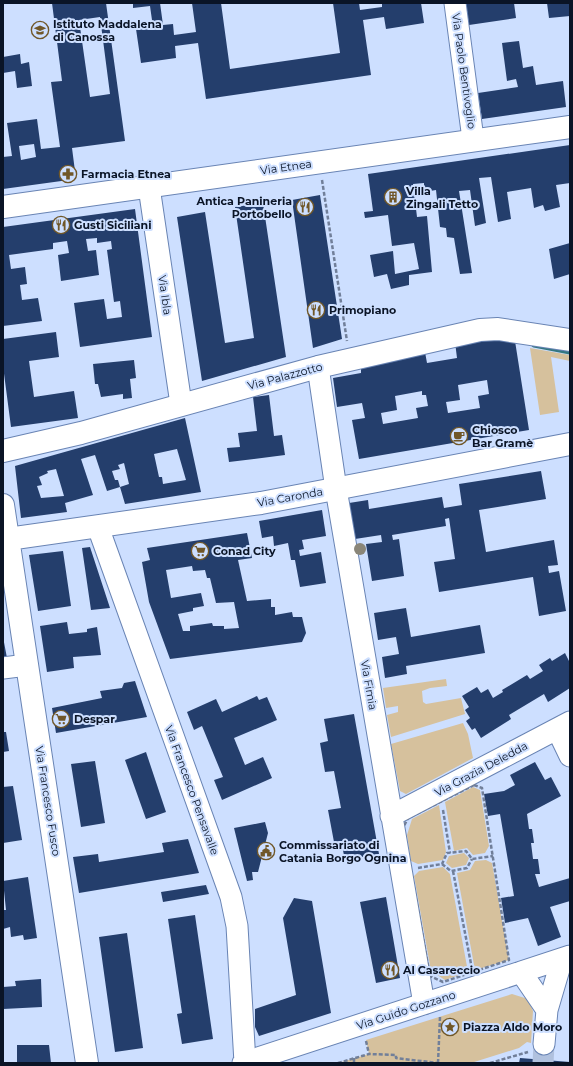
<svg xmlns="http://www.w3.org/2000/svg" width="573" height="1066" viewBox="0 0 573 1066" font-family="Montserrat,sans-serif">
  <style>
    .green { fill: #d6c19d }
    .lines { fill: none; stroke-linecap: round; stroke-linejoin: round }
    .stream { stroke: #347780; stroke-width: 5 }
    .building { fill: #243e6c; fill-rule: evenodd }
    .minor-tunnel { stroke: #b0c1de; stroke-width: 21; stroke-dasharray: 21 10; stroke-linecap: butt }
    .minor-casing { stroke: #6984b4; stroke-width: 23 }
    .major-casing { stroke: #6984b4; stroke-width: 24 }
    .path { stroke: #717f99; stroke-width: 2.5; stroke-dasharray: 4 2; stroke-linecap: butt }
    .minor { stroke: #fff; stroke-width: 21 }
    .major { stroke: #fff; stroke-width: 22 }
    .tree { fill: #8a8679 }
    .labels { text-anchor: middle; stroke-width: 4; stroke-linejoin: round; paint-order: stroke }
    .poi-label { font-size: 11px; font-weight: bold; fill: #0a1426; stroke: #cddfff; text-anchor: start }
    .street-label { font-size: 11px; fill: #0a1426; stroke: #cddfff }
  </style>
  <rect width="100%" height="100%" fill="#cddfff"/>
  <path class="green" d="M530 348 570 355V361L551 357 559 412 540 415Z
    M446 679 447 686 430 688 422 691 423 702 426 704 461 698 465 714 391 737 387 715 398 712V706L386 708 383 688Z
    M463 723 468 734 473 758 406 794 400 791 391 744Z
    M473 787 480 790 489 846 485 853 473 855 467 848 454 851 445 802Z
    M439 805 446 852 443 860 418 864 411 861 407 835 412 819Z
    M464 853 469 858 466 865 452 868 446 863 449 856Z
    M486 860 492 863 509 960 475 970 457 873 470 870 475 861Z
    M443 867 450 874 468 972 445 980 431 971 414 876 419 871Z
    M512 994 528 999 533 1011 531 1043 527 1042 519 1048 471 1063H338L369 1054 366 1040Z"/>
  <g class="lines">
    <path class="stream" d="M534 345 570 352"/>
  </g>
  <path class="building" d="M52 3H106L125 141 72 148 76 179 3 189V157L12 156 7 123 37 119 41 149 60 147 51 82 62 81ZM100 17 110 94 90 97 79 20ZM34 144 36 157 21 160 19 146Z
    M133 3H160L163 25 173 24 174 35 196 32 192 3H221L230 69 340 53 333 3H359L360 10 382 7V3H421L424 23 386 29 384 17 363 20 371 75 206 99 198 43 175 46 176 58 141 63 136 29 153 27 150 6 133 8Z
    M466 3H514L516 18 469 25Z
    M547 3H570V16L549 18Z
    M519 41 523 68 533 66 536 85 563 81 566 107 482 119 478 93 518 87 516 79 507 81 502 43Z
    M20 54 21 64 29 62 32 86 17 88 15 71 3 73V57Z
    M570 145V183L556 185 560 207 545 211 543 205 534 208 531 188 507 192 511 219 498 222 491 177 479 178 486 223 475 226 470 190 459 191 472 273 460 274 454 238 447 237 446 228 440 227 436 190 424 192V183L413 184 417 217 427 216 432 272 409 275V285L391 289 387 274 374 277 370 255 393 251 395 274 419 269 414 243 392 246 388 215 365 218 364 212 373 211 368 174Z
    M320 195 342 339 313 348 292 200Z
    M263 203 286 357 202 381 177 217 205 212 225 343 254 338 235 207Z
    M135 209 152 337 80 347 74 303 104 299 107 319 122 317 120 301 114 302 107 250 112 249 111 241 97 243V238L86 239 88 251 96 250 99 275 61 281 58 255 69 253 67 241 53 243V249L9 255 11 269 25 267 27 284 20 285 22 300 38 298 42 321 3 326V227Z
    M570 243V274L554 279 549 249Z
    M56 332 59 357 29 361 34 397 74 391 78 418 11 427 3 366V339Z
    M485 337 515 341 529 430 359 459 352 420 365 418 362 403 337 407 333 378 361 373V369L425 352 427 363 457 358 455 342ZM487 380 489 394 478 396 480 408 448 413 446 402 460 400 458 385ZM422 391V395H426L428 406 416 408 418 418 383 424 381 413 397 410 395 396Z
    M134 360 136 378 130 379 132 398 123 399V394L101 397 98 384H95L93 364Z
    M269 395 274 436 282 435 285 455 229 462 227 448 240 447 238 433 257 431 253 397Z
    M185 418 201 492 125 504 120 487 129 484 124 463 118 465 120 469 112 471 115 480H118L120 487 107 491 95 455 81 459 93 495 65 503 67 512 21 518 15 466ZM177 449 186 480 163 484 162 477H159L154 454ZM56 469 64 496 41 498 37 486 42 485 39 477 48 473 47 471Z
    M541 471 546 499 479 510 486 552 554 540 558 565 548 566 549 573 559 571 566 611 539 616 533 577 439 592 434 562 455 559 449 518 445 519 446 526 392 535 393 540 399 539 404 576 372 581 366 544 382 542 381 535 355 539 349 503 368 500 369 509 442 497 444 508 462 505 459 484Z
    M322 510 326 536 302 540 304 549 299 550 300 556 321 552 326 583 300 587 295 560H291L288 543 274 546 273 536 262 538 259 521Z
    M247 533 252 558 238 560 247 601 271 599V607H275V615L292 612 293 617H302L306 633 302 642 170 659 149 602 142 562 150 560 147 548ZM192 566 193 571 205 570 207 578H210L216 603 234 602 239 628 224 629V626H213L212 623 190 626V631H183L178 614 193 611V608L204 606 201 593 171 598 166 570Z
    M90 547 110 608 91 610 82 548Z
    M63 551 71 606 38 611 29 555Z
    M406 608 411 637 480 625 485 653 406 666 407 674 385 678 382 657 399 654 396 637 378 640 374 613Z
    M67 622 69 634 87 632V629L97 627 101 655 73 657 74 668 47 672 40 626Z
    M3 637 7 658H3Z
    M565 653 570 663V688L548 702 544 694 509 715 511 719 481 738 475 728 472 730 466 721 470 718 465 710 469 707 462 696 477 687 481 693 488 689 493 698 503 692 502 690 527 675 530 679 543 671 539 665 550 658 552 661Z
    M135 681 147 717 56 733 52 708 102 698 100 691 122 688 124 683Z
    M257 696 259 700 267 697 277 720 234 738 245 765 263 757 272 778 222 800 214 780 223 777 202 726 194 730 187 712 216 699 222 712Z
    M354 714 379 854 345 860 341 841 334 842 328 810 341 808 334 771 325 772 320 743 328 741 324 719Z
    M3 732H6L9 751 3 752Z
    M146 752 166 812 146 819 125 760Z
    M95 761 105 823 81 827 71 764Z
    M535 762 545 780 551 777 561 796 527 814 529 829H532L534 843H531L533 859H538L540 874H535L539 887 570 878V901L550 907 561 937 538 946 528 918 505 923 501 898 514 896 500 814 488 816 484 794 504 791 515 785 510 775Z
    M13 786 22 840 3 843V787Z
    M265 822 268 833 258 872H252L253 880 247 881 234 828Z
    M188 839 199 873 79 893 73 857 98 854 99 862 164 852 162 843Z
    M28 877 37 938 24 940 23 935 11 937 10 927 3 929V910H6L3 881Z
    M206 885 209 894 163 902 161 892Z
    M386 897 400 978 376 983 360 902Z
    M294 898 312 901 331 1013 259 1036 255 1027V1009L296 995 283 918Z
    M195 915 213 1039 182 1044 177 1014 182 1013 168 919Z
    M127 933 143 1048 115 1052 99 937Z
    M41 979 42 1007 3 1009V987L16 986 15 981Z
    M17 1045H49L51 1063H17Z
    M520 1058 570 1062V1063H519Z"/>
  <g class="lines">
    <path class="minor-tunnel" d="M543 1063 544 1044"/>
    <defs>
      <path id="minor" d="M455 3 473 139
        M149 187 181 404
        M318 367 336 489 424 1004
        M98 527 231 897 237 926 245 1063
        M3 668 27 665
        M557 729 570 756
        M391 816 570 722
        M521 972 547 1010
        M544 1044 547 1010 562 959
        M243 1063 570 956"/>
      <path id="major" d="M3 207 570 127
        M3 451 81 433 318 367 480 330 498 329 570 340
        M3 505 87 1063
        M3 538 8 539 261 503 570 444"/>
    </defs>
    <use href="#minor" class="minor-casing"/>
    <use href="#major" class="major-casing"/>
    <path class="path" d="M322 180 347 341
      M474 785 482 788 509 960 443 982 430 976 403 828 408 818Z
      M443 810 450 853
      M442 864 451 871 467 868 472 859
      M418 868 442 864 447 853 466 851 472 859 493 856
      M453 871 472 969
      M366 1041 369 1054
      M354 1058V1063
      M338 1063 369 1054 396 1055V1058L437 1063
      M438 1063 440 1017
      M490 1063 528 1052"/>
    <use href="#minor" class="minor"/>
    <use href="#major" class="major"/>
  </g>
  <circle class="tree" cx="360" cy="549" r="6"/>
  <defs>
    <symbol id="school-ring" viewBox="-11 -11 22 22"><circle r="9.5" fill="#cddfff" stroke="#705728" stroke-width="1.5"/><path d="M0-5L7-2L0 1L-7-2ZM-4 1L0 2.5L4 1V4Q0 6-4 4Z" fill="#705728"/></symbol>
    <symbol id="pharmacy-ring" viewBox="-11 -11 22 22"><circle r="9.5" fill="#cddfff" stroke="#705728" stroke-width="1.5"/><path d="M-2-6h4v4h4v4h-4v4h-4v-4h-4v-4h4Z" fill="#705728"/></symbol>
    <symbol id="building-ring" viewBox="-11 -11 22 22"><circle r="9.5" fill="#cddfff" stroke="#705728" stroke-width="1.5"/><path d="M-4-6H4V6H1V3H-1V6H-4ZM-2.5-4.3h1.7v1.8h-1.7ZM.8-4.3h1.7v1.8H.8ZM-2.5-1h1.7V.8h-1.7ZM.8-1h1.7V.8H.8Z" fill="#705728"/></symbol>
    <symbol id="restaurant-ring" viewBox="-11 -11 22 22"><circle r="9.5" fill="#cddfff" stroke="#705728" stroke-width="1.5"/><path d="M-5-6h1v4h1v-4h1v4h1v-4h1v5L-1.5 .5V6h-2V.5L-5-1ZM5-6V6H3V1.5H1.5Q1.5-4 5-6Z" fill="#705728"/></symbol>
    <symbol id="cafe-ring" viewBox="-11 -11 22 22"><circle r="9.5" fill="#cddfff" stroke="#705728" stroke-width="1.5"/><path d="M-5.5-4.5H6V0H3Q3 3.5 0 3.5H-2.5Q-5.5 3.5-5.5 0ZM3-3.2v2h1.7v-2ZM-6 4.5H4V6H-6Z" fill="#705728"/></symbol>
    <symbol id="supermarket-ring" viewBox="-11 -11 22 22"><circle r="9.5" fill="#cddfff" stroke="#705728" stroke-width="1.5"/><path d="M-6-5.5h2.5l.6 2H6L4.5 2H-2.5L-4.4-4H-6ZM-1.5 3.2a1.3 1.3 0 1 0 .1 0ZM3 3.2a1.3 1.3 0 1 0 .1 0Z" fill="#705728"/></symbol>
    <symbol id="civic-ring" viewBox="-11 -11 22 22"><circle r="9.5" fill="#cddfff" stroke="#705728" stroke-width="1.5"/><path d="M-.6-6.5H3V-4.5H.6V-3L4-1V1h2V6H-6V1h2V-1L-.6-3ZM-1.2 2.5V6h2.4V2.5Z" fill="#705728"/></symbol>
    <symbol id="sight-ring" viewBox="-11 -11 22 22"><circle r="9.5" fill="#cddfff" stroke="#705728" stroke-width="1.5"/><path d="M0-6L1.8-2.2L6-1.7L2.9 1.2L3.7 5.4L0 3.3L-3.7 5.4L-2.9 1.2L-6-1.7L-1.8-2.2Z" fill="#705728"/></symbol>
  </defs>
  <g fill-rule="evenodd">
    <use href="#school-ring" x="30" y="20" width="20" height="20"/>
    <use href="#pharmacy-ring" x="58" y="164" width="20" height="20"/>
    <use href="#building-ring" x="383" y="187" width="20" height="20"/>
    <use href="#restaurant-ring" x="295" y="197" width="20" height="20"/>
    <use href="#restaurant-ring" x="51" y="215" width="20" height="20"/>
    <use href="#restaurant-ring" x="306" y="300" width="20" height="20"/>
    <use href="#cafe-ring" x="449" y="426" width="20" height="20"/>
    <use href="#supermarket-ring" x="190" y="541" width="20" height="20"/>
    <use href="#supermarket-ring" x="51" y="709" width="20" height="20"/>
    <use href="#civic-ring" x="256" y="841" width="20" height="20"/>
    <use href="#restaurant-ring" x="380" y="960" width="20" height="20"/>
    <use href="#sight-ring" x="440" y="1017" width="20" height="20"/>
  </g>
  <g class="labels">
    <g class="poi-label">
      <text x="53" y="28">Istituto Maddalena<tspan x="53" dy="13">di Canossa</tspan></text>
      <text x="81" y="178">Farmacia Etnea</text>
      <text x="406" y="195">Villa<tspan x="406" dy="13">Zingali Tetto</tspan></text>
      <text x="292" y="205" text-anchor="end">Antica Panineria<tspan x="292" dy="13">Portobello</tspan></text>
      <text x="74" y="229">Gusti Siciliani</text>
      <text x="329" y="314">Primopiano</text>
      <text x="472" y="434">Chiosco<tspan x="472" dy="13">Bar Gramè</tspan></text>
      <text x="213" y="555">Conad City</text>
      <text x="74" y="723">Despar</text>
      <text x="279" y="849">Commissariato di<tspan x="279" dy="13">Catania Borgo Ognina</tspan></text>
      <text x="403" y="974">Al Casareccio</text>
      <text x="463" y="1031">Piazza Aldo Moro</text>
    </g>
    <g class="street-label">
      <text transform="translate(464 71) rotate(82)" y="4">Via Paolo Bentivoglio</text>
      <text transform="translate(286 167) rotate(-8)" y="4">Via Etnea</text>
      <text transform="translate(165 295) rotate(82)" y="4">Via Ibla</text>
      <text transform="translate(285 376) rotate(-15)" y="4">Via Palazzotto</text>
      <text transform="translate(290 497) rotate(-10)" y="4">Via Caronda</text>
      <text transform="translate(369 685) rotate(80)" y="4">Via Fimia</text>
      <text transform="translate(481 769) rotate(-28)" y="4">Via Grazia Deledda</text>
      <text transform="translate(192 790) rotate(70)" y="4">Via Francesco Pensavalle</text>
      <text transform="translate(48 801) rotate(81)" y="4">Via Francesco Fusco</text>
      <text transform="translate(406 1010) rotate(-18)" y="4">Via Guido Gozzano</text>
    </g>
  </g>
  <rect width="573" height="1066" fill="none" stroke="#0a1426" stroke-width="8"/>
</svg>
